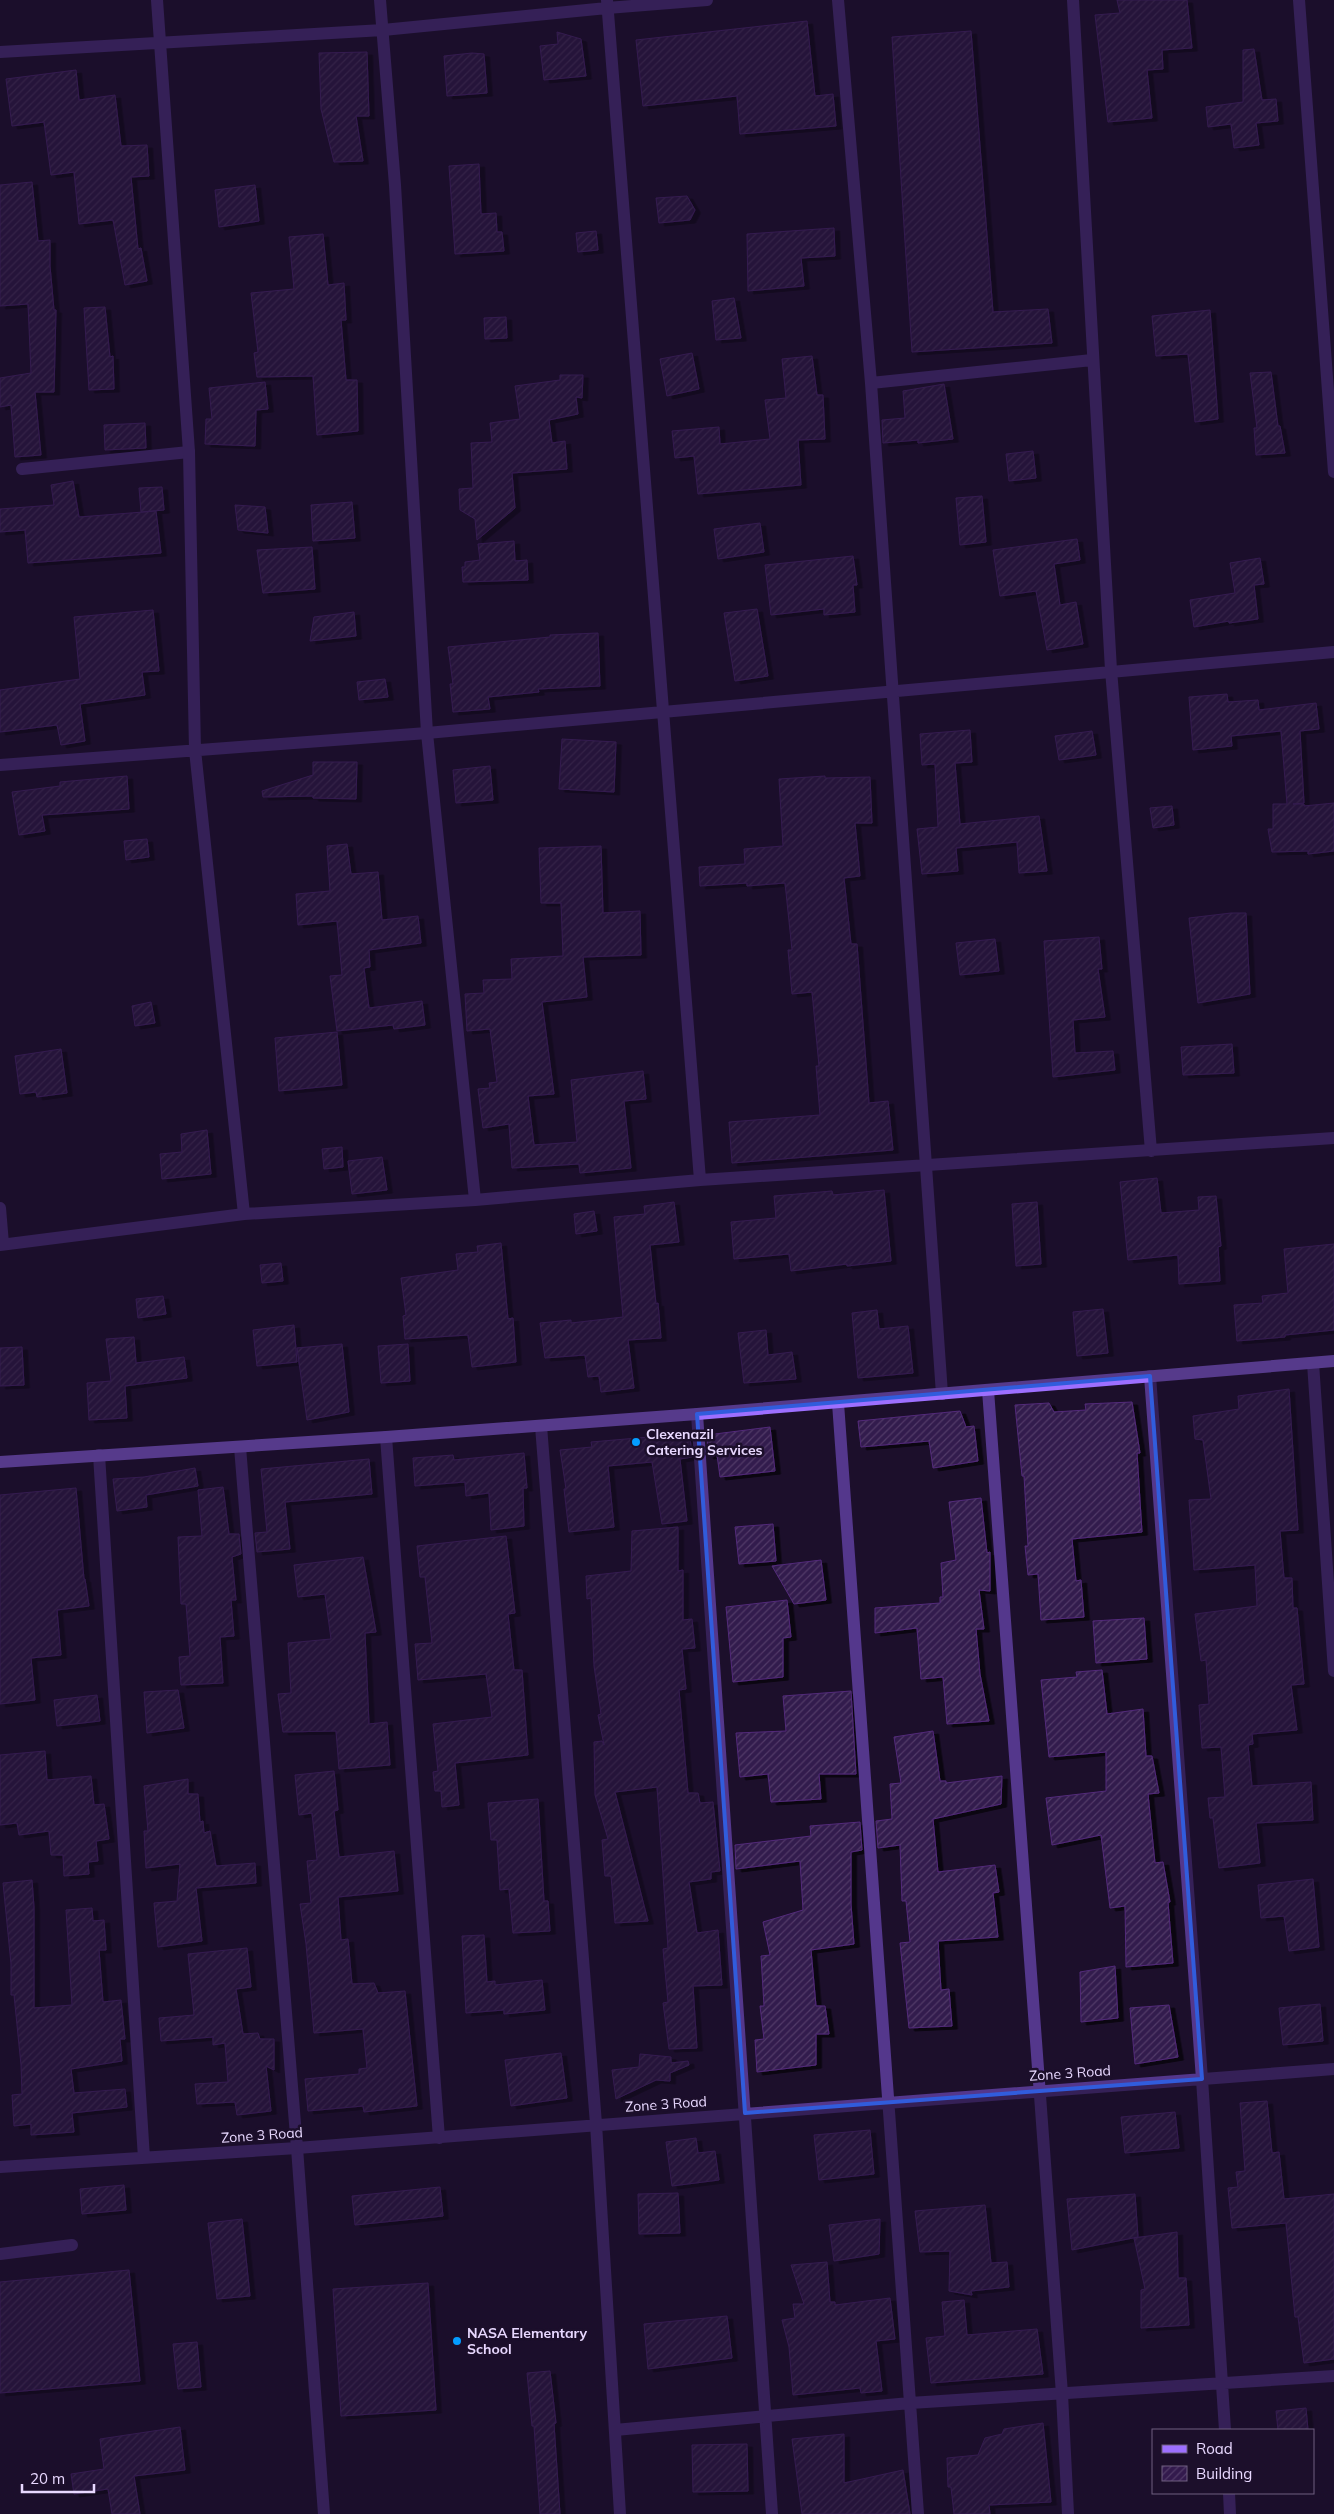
<svg xmlns="http://www.w3.org/2000/svg" width="1334" height="2514" viewBox="0 0 1334 2514" font-family="Mulish,sans-serif">
  <style>
    .building { fill: url(#building-hatch); stroke: #522a7a; filter: url(#shadow) }
    .lines { fill: none; stroke-linecap: round; stroke-linejoin: round }
    .lane { stroke: #54378c; stroke-width: 12 }
    .street { stroke: #54378c; stroke-width: 12 }
    .secondary { stroke: #9d6fff; stroke-width: 12 }
    .marked { fill: none; stroke: #315cdc; stroke-width: 4; stroke-linejoin: round }
    .poi-dot { fill: #049cff; stroke: #1c0f2b; stroke-width: 2 }
    .labels { text-anchor: middle; stroke-width: 5; stroke-linejoin: round; paint-order: stroke }
    .poi-label { font-size: 14px; font-weight: bold; fill: #e8d8ff; stroke: #1c0f2b; text-anchor: start }
    .street-label { font-size: 14px; fill: #e8d8ff; stroke: #1c0f2b }
  </style>
  <defs>
    <pattern id="building-hatch" width="6" height="6" patternUnits="userSpaceOnUse" patternTransform="scale(1.25)"><rect width="6" height="6" fill="#331a4d"/><path d="M-1 1l2-2M0 6l6-6M5 7l2-2" fill="none" stroke="#513b68"/></pattern>
    <filter id="shadow"><feDropShadow dx="5.5" dy="3" stdDeviation="0" flood-color="#0009"/></filter>
  </defs>
  <rect width="100%" height="100%" fill="#1c0f2b"/>
  <path class="building" d="M1117 0H1187L1192 48 1162 50 1163 69 1147 70 1152 118 1108 122 1095 15 1120 13Z
    M807 21 815 96 833 94 836 126 740 134 737 96 643 106 636 40Z
    M971 31 993 312 1048 309 1052 343 912 352 892 37Z
    M557 32 581 39 586 76 544 80 540 46 558 44Z
    M1254 49 1262 100 1276 99 1278 121 1256 123 1259 145 1234 148 1231 124 1208 127 1206 107 1243 102V50Z
    M367 52 369 116H356L363 161 334 162 321 109 319 53Z
    M472 53 484 54 487 93 447 96 444 56Z
    M76 70 79 100 115 95 121 146 147 145 149 176 131 177 138 249 141 248 147 281 125 285 113 220 79 224 74 172 51 175 44 122 12 126 6 79Z
    M479 164 481 214 496 213 497 232H502L504 251 455 254 449 166Z
    M32 182 38 241 50 240V266L54 310H56L54 392H35L41 455 15 457 11 405 0 407V378L31 373 28 304 0 306V185Z
    M255 185 259 221 219 227 215 190Z
    M687 196 695 210 690 220 659 223 656 198Z
    M834 228 835 256 801 258 804 286 748 291 747 234Z
    M596 231 598 250 578 252 576 233Z
    M323 234 328 285 344 283 346 320H341L346 380H357L358 431 317 435 313 376 257 377 254 353 258 352 251 293 294 289 289 237Z
    M734 298 741 338 716 340 712 301Z
    M105 307 110 357 113 356 114 389 89 390 84 308Z
    M1210 310 1218 419 1195 422 1188 354 1156 356 1152 316Z
    M506 317 507 338 485 339 484 318Z
    M692 353 699 389 667 396 660 359Z
    M812 356 817 395H823L825 439 798 440 801 485 698 494 694 456 675 458 672 431 719 427 720 444 770 439 765 400 786 398 782 359Z
    M1271 372 1278 426H1280L1285 453 1256 455 1254 428H1257L1250 373Z
    M560 375H583L582 398 576 397 578 414 549 420 552 443 565 441 567 469 512 473 515 508 477 540 475 519 460 510 459 489 473 488 471 443 492 442 490 423 520 419 515 386 560 380Z
    M265 382 268 409 256 410 255 446 205 444 206 419H212L209 388Z
    M944 384 953 439 918 443V440L883 443 882 420 905 418 903 391Z
    M145 423 146 448 105 450 104 425Z
    M1033 451 1036 478 1009 481 1006 454Z
    M73 481 79 517 156 511 161 553 28 563 25 530 0 532V509L54 505 51 485Z
    M162 487 164 510 141 512 139 488Z
    M982 496 986 542 960 545 956 498Z
    M352 502 355 538 313 541 311 505Z
    M235 505 265 507 268 533 238 530Z
    M760 523 764 552 718 559 714 529Z
    M1077 539 1080 560 1054 564 1060 605 1076 602 1083 644 1047 650 1036 591 1000 596 993 550Z
    M514 541 515 561 527 560 528 580 463 582 462 567H465V562L480 560 478 544Z
    M312 547 315 589 263 593 257 550Z
    M853 556 857 585H853L855 612 824 615V609L771 615 765 565Z
    M1260 558 1264 584 1254 585 1258 619 1229 623V621L1194 627 1190 600 1235 593 1230 563Z
    M757 609 768 676 735 681 724 613Z
    M153 610 159 671 142 672 145 695 80 704 85 741 61 745 57 725 0 732V690L80 679 74 617Z
    M354 612 356 636 310 641 314 617Z
    M598 633 600 686 538 689 539 692 488 697 490 709 453 712 450 684H453L448 647 550 637V635Z
    M385 679 388 697 359 700 357 682Z
    M1227 694 1228 702 1258 700 1259 710 1316 703 1319 729 1300 731 1304 803 1293 804H1304V806L1334 803V851L1308 854V851L1272 852 1268 829H1273V804H1287L1281 731 1231 736 1232 746 1193 750 1189 697Z
    M970 730 972 762 955 763 960 824 1039 816 1047 871 1019 873 1017 842 956 848 958 871 922 874 917 829 938 827 935 764 922 765 920 734Z
    M1092 731 1096 755 1059 760 1055 736Z
    M562 739 616 742 614 792 559 789Z
    M313 762H357L356 799 313 798V796L263 797 262 791 313 775Z
    M490 766 493 800 456 803 453 770Z
    M127 776 129 809 42 815 45 831 19 835 12 792 60 786V782Z
    M825 776V778L870 777 872 823H855L860 876 844 878 851 944H857L869 1103 888 1101 893 1150 732 1163 729 1122 820 1115 816 1066H819L812 992 792 994 788 950H792L785 883 747 886V883L700 886 699 867 745 864 744 849 783 846 779 779Z
    M1172 806 1174 825 1153 828 1150 808Z
    M147 839 149 857 126 860 124 841Z
    M347 844 351 874 378 872 382 920 418 916 421 943 369 950 370 967 364 968 369 1008 422 1001 425 1025 394 1029 393 1025 337 1031 330 976 342 975 337 921 298 925 296 894 330 891 327 846Z
    M601 846 603 913 640 911 641 955 583 957 587 997 542 1002 554 1094 528 1096 534 1145 577 1142 571 1080 643 1071 646 1099 624 1101 631 1168 580 1173 579 1164 512 1168 509 1124 483 1128 478 1089 490 1088 489 1083 497 1082 490 1029 467 1031 465 994 484 993 483 980 512 979 511 959 563 956 561 903H541L539 848Z
    M1231 913H1246L1250 994 1198 1003 1189 918Z
    M1099 937 1102 969H1098L1105 1017 1073 1020 1075 1053 1113 1051 1115 1070 1053 1077 1044 941Z
    M995 939 999 971 960 975 956 943Z
    M151 1002 155 1023 135 1026 132 1006Z
    M337 1032 342 1085 279 1091 275 1038Z
    M1232 1044 1234 1073 1183 1075 1181 1047Z
    M61 1049 67 1093 37 1097 36 1092 20 1094 15 1056Z
    M207 1130 211 1174 162 1179 160 1154 182 1152 181 1134Z
    M342 1147 343 1167 324 1169 322 1149Z
    M382 1157 387 1190 352 1194 348 1161Z
    M1157 1178 1161 1213 1199 1210 1198 1197 1216 1196 1221 1246 1218 1247 1220 1281 1179 1284 1178 1255 1128 1260 1120 1182Z
    M884 1190 891 1261 847 1266V1264L791 1271 789 1254 734 1259 731 1222 776 1218 774 1196 832 1191 833 1195Z
    M674 1202 679 1242 650 1245 656 1304 658 1303 661 1338 628 1340 634 1388 601 1392 599 1376 588 1377 585 1355 545 1358 540 1323 571 1320V1323L623 1317 614 1217 645 1214 644 1206Z
    M1037 1202 1041 1264 1016 1266 1012 1204Z
    M594 1211 597 1231 576 1234 574 1214Z
    M501 1243 508 1319 513 1318 516 1362 472 1367 468 1335 405 1339 403 1316 406 1315 401 1278 458 1270 456 1254 478 1252 477 1246Z
    M1334 1244V1330L1285 1335V1337L1237 1341 1234 1305 1263 1303 1262 1296 1288 1293 1284 1249Z
    M281 1263 283 1281 262 1283 260 1265Z
    M163 1296 166 1314 138 1318 136 1299Z
    M1103 1309 1108 1353 1077 1356 1073 1312Z
    M877 1310 879 1329 908 1326 913 1373 858 1378 852 1313Z
    M294 1325 297 1362 257 1366 253 1330Z
    M766 1330 768 1355 792 1352 796 1379 744 1383 738 1333Z
    M134 1337 136 1363 184 1357 187 1378 125 1386 127 1418 89 1420 87 1383 111 1381 106 1339Z
    M342 1344 349 1412 307 1420 297 1348Z
    M408 1344 410 1381 381 1383 378 1346Z
    M22 1347 24 1385 0 1386V1348Z
    M1289 1389 1298 1530 1280 1531 1284 1578H1292L1293 1608H1297L1304 1684 1291 1685 1297 1730 1252 1734 1253 1744 1248 1745 1252 1786 1311 1782 1313 1820 1256 1823 1260 1863 1219 1868 1213 1818H1210L1208 1798 1225 1797 1221 1747 1202 1748 1199 1705 1209 1704 1206 1660 1201 1661 1195 1614 1257 1606 1255 1565 1194 1570 1189 1500 1211 1499 1203 1440 1195 1439 1193 1416 1239 1409 1238 1396Z
    M1132 1402 1140 1453H1137L1142 1532 1072 1539 1076 1581 1081 1580 1084 1617 1041 1620 1038 1574 1028 1575 1025 1546H1028L1024 1476H1022L1015 1405 1049 1403 1054 1412 1086 1410 1085 1404Z
    M960 1411 966 1427 974 1426 978 1461 933 1468 929 1441 861 1447 858 1421Z
    M770 1427 775 1471 720 1477 717 1455 708 1456 707 1435Z
    M684 1434 685 1438 690 1437 692 1457 680 1459 687 1521 662 1524 652 1462 608 1466 614 1527 569 1532 564 1489H566L560 1450 592 1447 591 1442Z
    M524 1453 527 1488H523L524 1526 491 1530 489 1493 466 1496 465 1482 415 1486 413 1458 453 1455 454 1460Z
    M369 1459 372 1494 285 1502 290 1549 257 1552 255 1533 267 1532 261 1469Z
    M195 1468 198 1486 146 1495 147 1507 117 1511 113 1479 144 1477Z
    M223 1487 229 1534H239L241 1554 232 1557 236 1600H231L234 1636 220 1637 223 1683 181 1685 179 1657 190 1656 186 1604H181L178 1537 202 1536 198 1490Z
    M76 1488 84 1579H85L89 1606 57 1610 61 1655 31 1658 35 1700 0 1704V1495Z
    M981 1498 987 1553 990 1552V1591L979 1590 984 1629H976L980 1674 989 1721 947 1724 943 1677 921 1679 917 1628 875 1633V1608L940 1603V1597H943L941 1563 956 1560 949 1502Z
    M773 1524 776 1561 739 1564 735 1527Z
    M678 1527V1571L683 1570V1620L692 1619 695 1648 682 1649 686 1689 679 1690 688 1793H698L700 1803 713 1802 720 1871 711 1872V1879L689 1882 697 1933 718 1930 722 1985 693 1986 697 2048 669 2049 663 2003 668 2002 663 1949 668 1948 657 1787 615 1792 648 1921 615 1923 611 1876H605L602 1840 608 1839 595 1795 594 1742 602 1741 604 1745 598 1715 601 1714 594 1666 591 1598 587 1599 586 1576 631 1571 632 1531Z
    M506 1536 515 1613 508 1614 514 1670H522L528 1755 455 1763 459 1805 442 1807 441 1791H435L433 1772 438 1771 433 1724 492 1717 486 1674 418 1680 415 1644 432 1643 425 1577H420L417 1546Z
    M363 1557 376 1632 365 1633 369 1724 387 1722 390 1765 339 1769 336 1731 283 1732 278 1694 291 1693 288 1643 331 1639 325 1594 298 1597 294 1565Z
    M821 1560 826 1600 794 1604 772 1566Z
    M787 1600 791 1637 783 1638V1677L733 1682 726 1607Z
    M1144 1618 1147 1659 1096 1663 1093 1621Z
    M1102 1670 1107 1714 1143 1709 1146 1756H1152L1159 1793 1148 1794 1155 1863 1163 1862 1170 1902H1168L1173 1963 1126 1967 1125 1906 1110 1908 1101 1835 1052 1845 1046 1798 1106 1791V1752L1049 1757 1041 1680 1077 1677 1076 1672Z
    M178 1690 184 1728 147 1733 144 1692Z
    M851 1691 856 1774H819L821 1799 771 1802 768 1774 740 1777 736 1733 786 1731 783 1696Z
    M97 1695 100 1721 57 1726 54 1700Z
    M933 1731 940 1781H946V1783L1002 1776 1001 1804 933 1819 938 1872 995 1865 999 1892 993 1893 998 1937 938 1941 941 1990 949 1989 952 2026 909 2028 900 1943 910 1942 906 1901H902L900 1845 878 1848 876 1821 892 1819 890 1784 901 1783 894 1737Z
    M45 1751 47 1780 91 1776 94 1805 104 1804 109 1839 96 1841 98 1861 88 1862 89 1874 64 1876 63 1855H51L49 1831 19 1835 17 1823 0 1825V1755Z
    M334 1771 338 1810 334 1811 339 1857 394 1851 398 1891 338 1897 341 1940 348 1939 352 1984 374 1983 378 1993 405 1991 417 2106 364 2112 363 2106 308 2111 305 2079 359 2074V2069L367 2068 363 2029 314 2033 306 1944 300 1904 311 1903 307 1861 317 1860 312 1813 299 1815 295 1775Z
    M188 1779V1794H198L200 1822 203 1821 204 1833 210 1831 216 1866 255 1863 256 1883 196 1888 202 1941 158 1947 154 1903 177 1901 180 1864 146 1868 144 1831H148L144 1786Z
    M538 1799 544 1901H548L550 1931 513 1933 509 1889 500 1890 497 1840H491L488 1803Z
    M860 1822 862 1850 851 1852V1904L854 1944 811 1950 816 2006H825L829 2034H816V2065L757 2072 755 2040 764 2039 760 2006H764L761 1956 770 1955 763 1922 803 1910 800 1861 736 1869 735 1845 811 1836 810 1826Z
    M1313 1879 1319 1947 1289 1951 1284 1916 1261 1918 1258 1885Z
    M32 1880 34 1907V2008L72 2005 66 1910 92 1908 93 1921 104 1920 106 1950H99L103 2002 121 2000 125 2039H120L122 2061 71 2069 74 2093 125 2089 127 2107 72 2113 74 2132 31 2135V2124L14 2126 12 2095 22 2094 21 2065 14 1995H11V1964L3 1883Z
    M484 1935 487 1982 495 1981V1985L542 1980 545 2010 504 2014V2010L466 2013 462 1936Z
    M247 1948 251 1987 236 1989 243 2034 258 2033 260 2039H274V2070L266 2066 271 2111 237 2115 235 2102 197 2104 195 2084 228 2082 225 2043 213 2045V2037L161 2041 159 2018 194 2015 188 1954Z
    M1115 1966 1118 2018 1081 2022 1080 1972Z
    M1320 2004 1323 2041 1283 2045 1279 2008Z
    M1169 2005 1178 2057 1135 2064 1130 2008Z
    M561 2053 567 2098 511 2106 505 2060Z
    M640 2054 671 2057V2063L688 2061 689 2065 670 2073V2081L656 2080 616 2099 612 2070 639 2067Z
    M1267 2101 1272 2153 1279 2152 1284 2199 1334 2194V2359L1304 2363 1298 2317H1295L1286 2223 1232 2228 1228 2188 1238 2187 1236 2172 1245 2171 1240 2103Z
    M1175 2112 1179 2148 1125 2153 1121 2117Z
    M870 2130 874 2174 819 2180 814 2135Z
    M696 2138 698 2153 715 2151 719 2180 672 2186 666 2142Z
    M124 2185 126 2210 82 2214 80 2189Z
    M440 2187 443 2216 355 2225 352 2196Z
    M678 2193 680 2233 639 2234 638 2194Z
    M1135 2194 1138 2237 1072 2250 1067 2199Z
    M985 2205 991 2263 1007 2262 1009 2287 971 2291 972 2295 949 2291 950 2251 920 2252 915 2211Z
    M242 2219 250 2296 217 2299 208 2223Z
    M880 2219 879 2254 834 2261 829 2225Z
    M1177 2232 1178 2278H1186L1189 2325 1141 2328V2290L1145 2289 1134 2238Z
    M827 2262 830 2302H835V2305L890 2298 895 2339 876 2341 882 2391 861 2393 860 2388 793 2395 789 2347 782 2320 795 2318 793 2304H804L791 2265Z
    M129 2270 140 2381 0 2393V2282Z
    M428 2283 436 2410 341 2416 333 2289Z
    M964 2300 967 2335 1037 2329 1043 2374 931 2383 926 2338 945 2336 942 2302Z
    M727 2316 732 2358 648 2369 644 2324Z
    M197 2342 201 2387 178 2389 173 2344Z
    M550 2371 556 2423 554 2424 560 2514H540L534 2426H532L527 2373Z
    M1306 2408 1308 2430H1278L1276 2411Z
    M1043 2423 1051 2502 989 2505 990 2514H954L951 2487H948L947 2458 978 2455 985 2438 1002 2434 1004 2429Z
    M180 2427 185 2470 134 2476 140 2514H112L108 2489 74 2494 71 2474 104 2469 100 2439Z
    M844 2434V2483L903 2470 910 2514H802L792 2439Z
    M747 2444 748 2491 693 2492 692 2445Z"/>
  <g class="lines">
    <path class="lane" d="M22 469 189 452
      M297 2148 324 2514
      M0 2254 72 2245"/>
    <path class="street" d="M157 0 189 452 195 750 244 1214
      M380 0 395 185 427 733 475 1200
      M607 0 700 1180
      M838 0 871 383 942 1394
      M1073 0 1111 670 1151 1151
      M1299 0 1334 472
      M0 52 383 30 607 8 707 0
      M871 383 1092 360
      M0 765 427 733 1334 652
      M0 1208 3 1244
      M0 1245 244 1214 475 1200 700 1180 1334 1138
      M1313 1363 1334 1671
      M1150 1376 1202 2079 1225 2430
      M988 1390 1062 2394 1068 2514
      M838 1403 918 2514
      M697 1414 772 2514
      M541 1426 596 2124 620 2514
      M386 1437 439 2138
      M240 1447 297 2148
      M99 1455 144 2158
      M0 2167 297 2148 1334 2069
      M615 2430 910 2403 1334 2376
      M1229 2493 1230 2514"/>
    <path class="secondary" d="M0 1462 386 1437 697 1414 1334 1361"/>
  </g>
  <path d="M0 0H1334V2514H0ZM1150 1376 1202 2079 745 2113 697 1414Z" fill="#1c0f2b" fill-opacity=".55" fill-rule="evenodd"/>
  <path class="marked" d="M1150 1376 1202 2079 745 2113 697 1414Z"/>
  <g class="poi-dot">
    <circle cx="636" cy="1442" r="5"/>
    <circle cx="457" cy="2341" r="5"/>
  </g>
  <g class="labels">
    <g class="poi-label">
      <text x="646" y="1439">Clexenazil<tspan x="646" dy="16">Catering Services</tspan></text>
      <text x="467" y="2338">NASA Elementary<tspan x="467" dy="16">School</tspan></text>
    </g>
    <g class="street-label">
      <text transform="translate(1070 2073) rotate(-4)" y="5">Zone 3 Road</text>
      <text transform="translate(666 2104) rotate(-4)" y="5">Zone 3 Road</text>
      <text transform="translate(262 2135) rotate(-4)" y="5">Zone 3 Road</text>
    </g>
  </g>
  <rect x="1152" y="2429" width="162" height="65" fill="#1c0f2b" stroke="#6e5f80"/>
  <rect x="1162" y="2445" width="25" height="8" fill="#9d6fff" stroke="#6e5f80"/>
  <text x="1196" y="2454" font-size="15" fill="#e8d8ff">Road</text>
  <rect x="1162" y="2466" width="25" height="15" fill="url(#building-hatch)" stroke="#6e5f80"/>
  <text x="1196" y="2479" font-size="15" fill="#e8d8ff">Building</text>
  <path d="M22 2484v8h72v-8" fill="none" stroke="#e8d8ff" stroke-width="2.5"/>
  <text x="30" y="2484" font-size="15" fill="#e8d8ff" stroke="#1c0f2b" stroke-width="4" paint-order="stroke">20 m</text>
</svg>
